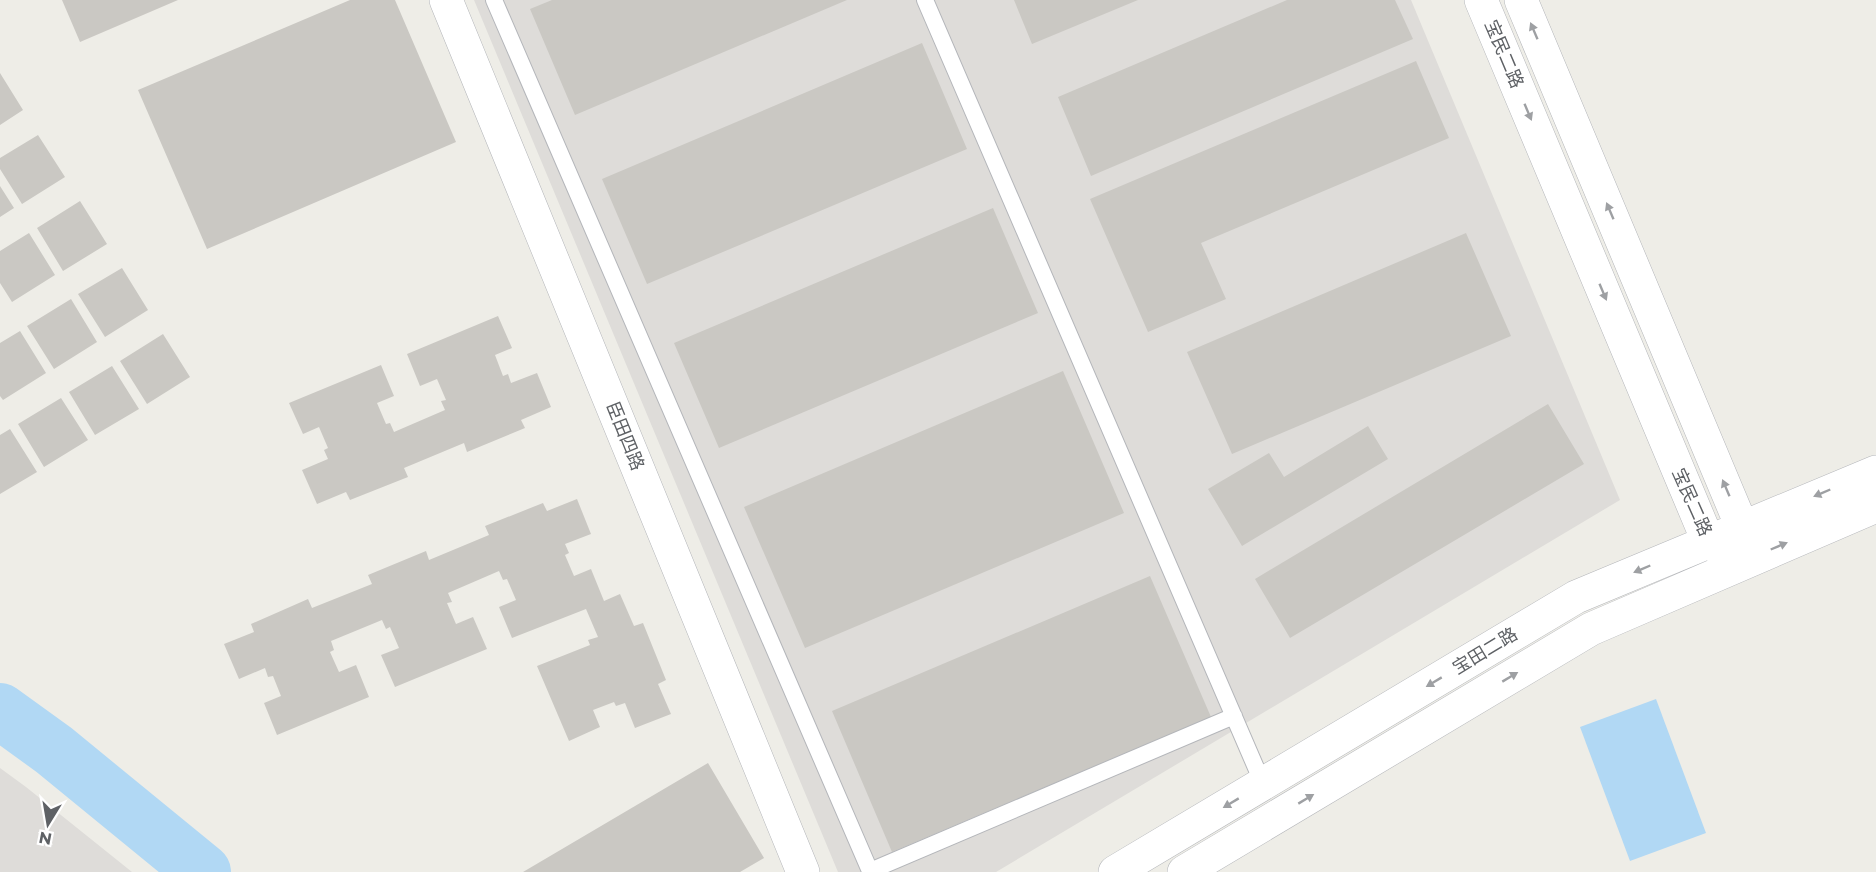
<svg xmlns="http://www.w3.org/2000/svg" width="1876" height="872" viewBox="0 0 1876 872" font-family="Montserrat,'Noto Sans SC',sans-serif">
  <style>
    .industrial { fill: #dedcd9 }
    .water { fill: #b1d8f4 }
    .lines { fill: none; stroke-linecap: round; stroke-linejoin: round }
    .river { stroke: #b1d8f4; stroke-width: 56 }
    .building { fill: #cac8c3 }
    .service-casing { stroke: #b4b6ba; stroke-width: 18 }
    .minor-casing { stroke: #b4b6ba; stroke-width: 34 }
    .tertiary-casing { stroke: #b4b6ba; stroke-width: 34 }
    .service { stroke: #fff; stroke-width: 16 }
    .minor { stroke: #fff; stroke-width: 33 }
    .tertiary { stroke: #fff; stroke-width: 33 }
    .oneway { fill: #9ea0a3 }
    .labels { text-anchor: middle; stroke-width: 5; stroke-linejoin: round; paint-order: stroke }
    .street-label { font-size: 18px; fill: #5e6165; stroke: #fff }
  </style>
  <rect width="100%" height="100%" fill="#eeede7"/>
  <path class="industrial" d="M474 0H1411L1620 500 996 872H838Z
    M0 768 26 787 132 872H0Z"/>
  <path class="water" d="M1656 699 1706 833 1630 861 1580 727Z"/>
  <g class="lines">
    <path class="river" d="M0 711 54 750 203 872"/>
  </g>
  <path class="building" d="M62 0H178L80 42Z
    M350 0H395L456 142 207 249 138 90Z
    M552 0H847L575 115 530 9Z
    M1014 0H1138L1032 44Z
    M1287 0H1395L1413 39 1091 176 1058 97Z
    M922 43 967 149 647 284 602 179Z
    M1416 61 1449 138 1201 243 1226 299 1148 332 1090 199Z
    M0 73 23 110 0 125Z
    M38 135 65 177 22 204 0 169V158Z
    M0 186 14 208 0 217Z
    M80 201 107 244 63 271 37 228Z
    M993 208 1038 313 719 448 674 343Z
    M29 233 55 275 12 302 0 283V251Z
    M1466 233 1511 336 1232 454 1187 352Z
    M122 268 148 310 105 337 78 294Z
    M71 299 97 342 54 369 27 326Z
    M498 316 512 348 495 355 503 376 508 374 511 383 537 373 551 407 521 420 525 428 467 452 464 443 404 468 408 477 350 500 346 492 317 504 302 470 328 459 324 450 328 448 319 427 303 434 289 403 381 365 394 396 377 403 386 424 390 423 394 432 445 410 441 401 446 400 437 379 420 386 407 354Z
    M20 331 46 373 3 400 0 396V343Z
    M163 334 190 377 147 404 120 361Z
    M112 366 139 409 95 435 69 392Z
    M1063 371 1124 513 805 648 744 507Z
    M61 398 88 440 44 467 18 424Z
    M1548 404 1584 464 1290 638 1255 579Z
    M1368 426 1388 459 1242 546 1208 489 1269 453 1284 477Z
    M10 429 37 472 0 494V435Z
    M577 499 591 534 565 544 569 553 565 555 574 576 591 569 604 601 620 594 634 626 643 623 666 680 658 684 671 714 635 728 625 703 616 706 614 702 593 710 600 727 569 741 537 666 590 645 588 640 598 637 586 609 512 638 499 607 516 600 507 579 503 580 499 571 448 593 452 602 447 603 456 624 473 617 487 649 395 687 381 655 399 648 390 627 386 629 382 620 331 641 334 650 330 652 339 672 356 665 369 697 277 735 264 703 281 696 273 676 268 677 265 668 239 679 224 644 254 632 251 624 308 599 312 608 372 584 368 575 426 551 429 560 489 535 485 526 543 503 547 511Z
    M1150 576 1211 717 892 852 832 711Z
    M708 763 764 858 740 872H523Z"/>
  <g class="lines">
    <defs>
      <path id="service" d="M494 0 870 871 1234 716
        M925 0 1263 784"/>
      <path id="minor" d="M446 0 803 872"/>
      <path id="tertiary" d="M1481 0 1708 541 1725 553
        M1521 0 1742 527 1741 547
        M1115 872 1576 597 1876 472
        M1184 872 1591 629 1876 506"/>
    </defs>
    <use href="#service" class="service-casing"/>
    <use href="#minor" class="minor-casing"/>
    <use href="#tertiary" class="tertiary-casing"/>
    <use href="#service" class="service"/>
    <use href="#minor" class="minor"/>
    <use href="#tertiary" class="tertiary"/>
  </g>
  <defs><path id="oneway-solid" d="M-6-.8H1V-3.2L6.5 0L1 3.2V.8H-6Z" transform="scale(1.5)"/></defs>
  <g class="oneway">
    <use href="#oneway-solid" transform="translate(1534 31) rotate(-113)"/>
    <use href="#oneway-solid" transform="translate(1528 112) rotate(67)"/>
    <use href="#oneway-solid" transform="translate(1610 211) rotate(-113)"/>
    <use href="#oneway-solid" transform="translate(1603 292) rotate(67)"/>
    <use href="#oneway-solid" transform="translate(1726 488) rotate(-113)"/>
    <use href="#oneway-solid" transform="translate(1822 493) rotate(157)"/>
    <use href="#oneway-solid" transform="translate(1779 546) rotate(-23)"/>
    <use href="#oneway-solid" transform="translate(1642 569) rotate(157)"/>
    <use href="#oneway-solid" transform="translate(1510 677) rotate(-31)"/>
    <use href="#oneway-solid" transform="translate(1434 682) rotate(149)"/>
    <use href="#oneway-solid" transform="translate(1306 799) rotate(-31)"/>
    <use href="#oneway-solid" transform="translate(1231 803) rotate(149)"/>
  </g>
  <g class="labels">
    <g class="street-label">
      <text transform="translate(1504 54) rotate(67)" y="6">宝民二路</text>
      <text transform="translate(625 436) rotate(68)" y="6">臣田四路</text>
      <text transform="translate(1692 502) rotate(66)" y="6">宝民二路</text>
      <text transform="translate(1485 651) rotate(-31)" y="6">宝田二路</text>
    </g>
  </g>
  <g transform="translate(48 824) rotate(191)" stroke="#ffffff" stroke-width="4.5" paint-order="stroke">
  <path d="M0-4.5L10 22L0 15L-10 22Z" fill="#5e6165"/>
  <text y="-9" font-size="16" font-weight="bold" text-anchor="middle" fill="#5e6165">N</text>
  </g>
</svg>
